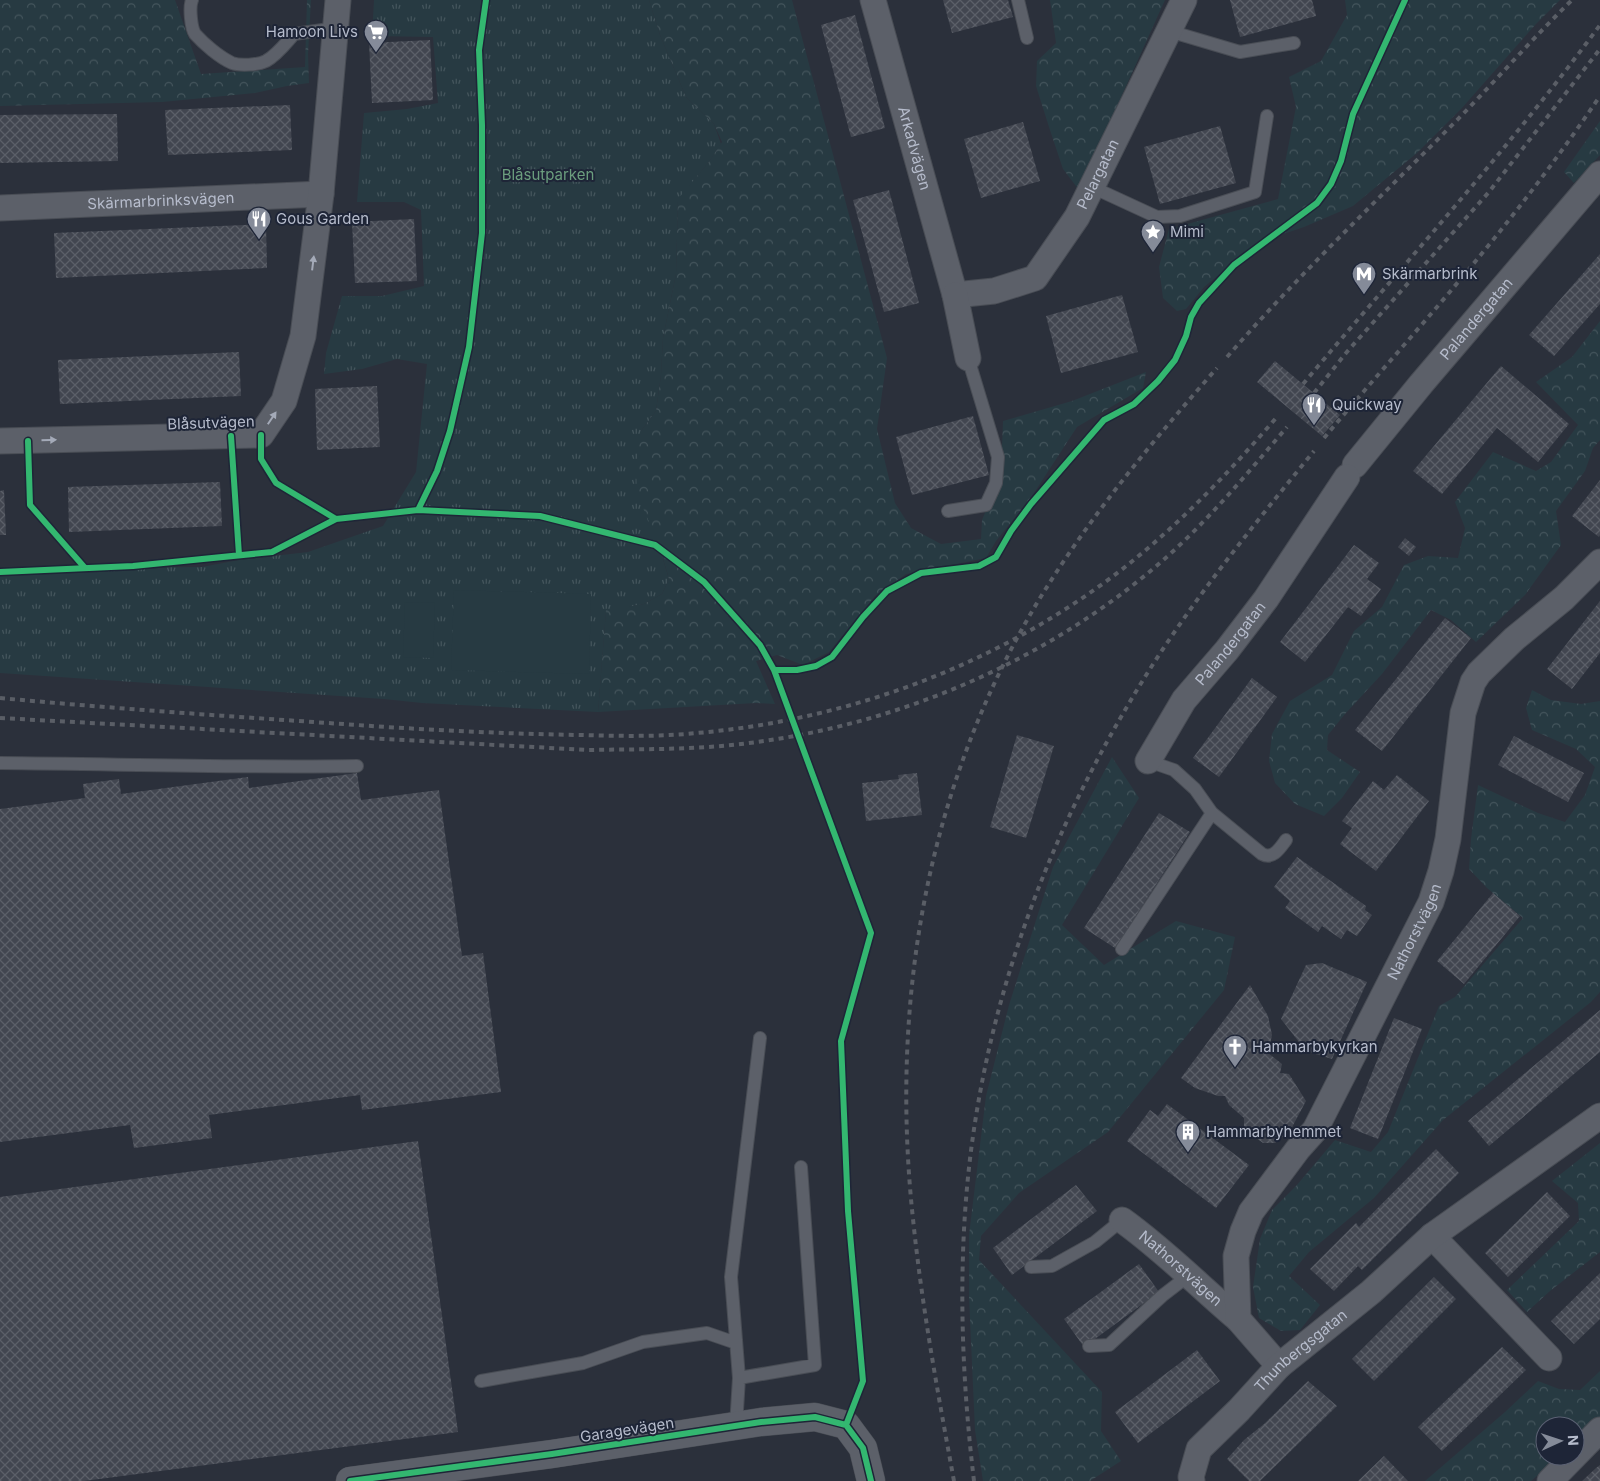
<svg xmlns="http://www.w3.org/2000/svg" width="1600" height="1481" viewBox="0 0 1600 1481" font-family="Inter,sans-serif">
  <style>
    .grass { fill: url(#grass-tufts) }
    .forest { fill: url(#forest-crowns) }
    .pitch { fill: #273a42 }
    .building { fill: url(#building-cross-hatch) }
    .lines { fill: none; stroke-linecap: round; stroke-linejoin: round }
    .service-casing { stroke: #494d55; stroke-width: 14 }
    .minor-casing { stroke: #494d55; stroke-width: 27 }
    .tertiary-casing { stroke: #494d55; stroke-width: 29 }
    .service { stroke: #5c6069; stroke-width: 12 }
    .minor { stroke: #5c6069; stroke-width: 25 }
    .tertiary { stroke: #5c6069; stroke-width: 28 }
    .rail { stroke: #5a5e66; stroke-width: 4; stroke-dasharray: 5 5; stroke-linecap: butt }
    .cycleway-casing { stroke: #1e2537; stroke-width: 9 }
    .cycleway { stroke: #33b770; stroke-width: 6 }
    .oneway { fill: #a4aab8 }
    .labels { text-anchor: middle; stroke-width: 4; stroke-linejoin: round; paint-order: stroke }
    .poi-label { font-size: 15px; fill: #b6bccc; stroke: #1e2537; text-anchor: start }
    .street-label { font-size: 15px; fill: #b6bccc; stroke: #1e2537 }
    .park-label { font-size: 15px; fill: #6b9e7e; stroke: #1e2537 }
  </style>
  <defs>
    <pattern id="grass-tufts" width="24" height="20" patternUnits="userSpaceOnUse" patternTransform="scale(1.25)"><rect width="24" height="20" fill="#273a42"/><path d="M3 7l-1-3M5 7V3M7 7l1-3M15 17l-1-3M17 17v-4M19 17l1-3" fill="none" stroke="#44555c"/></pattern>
    <pattern id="forest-crowns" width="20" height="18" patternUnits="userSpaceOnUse" patternTransform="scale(1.25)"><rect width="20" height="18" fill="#273a42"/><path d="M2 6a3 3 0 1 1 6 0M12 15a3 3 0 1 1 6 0" fill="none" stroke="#44555c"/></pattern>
    <pattern id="building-cross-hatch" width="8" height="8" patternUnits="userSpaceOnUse" patternTransform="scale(1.25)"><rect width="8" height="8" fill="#424650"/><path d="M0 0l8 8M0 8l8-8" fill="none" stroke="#5b5f68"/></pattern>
  </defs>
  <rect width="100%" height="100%" fill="#2b303b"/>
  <path class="grass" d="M374 0H649L660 35 686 97 714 124 721 144 708 163 678 200 676 274 663 338 661 375 656 411 641 431 659 546 669 579 662 594 644 604 606 611 598 712 422 703 384 699 0 673V569L202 567 239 560 308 552 383 526 416 472 427 364 397 359 362 369 324 374 326 353 342 296H382L424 286 421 210 404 202H357L364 113 407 109 438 103 433 37 372 36Z"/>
  <path class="forest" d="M0 0H175L201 74 305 67 307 0H311L308 54 309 83 287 86 255 93 162 102 0 106Z
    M649 0H792L887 358 877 429 895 503 911 528 941 544 981 539 982 520 1001 474 1003 421 1072 401 1146 372 1143 388 1077 427 1032 496 996 541 986 558 906 574 875 596 829 652 803 665 777 655 756 661 775 704 756 703 598 712 606 610 644 604 662 594 669 579 659 545 637 494 636 468 641 431 656 411 661 375 663 338 676 274 678 199 708 163 722 142 714 124 686 97 660 35Z
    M1050 0H1165L1079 190 1063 169 1049 127 1036 86 1037 61 1056 43Z
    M1345 0H1560L1536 24 1462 108 1417 153 1353 206 1304 227 1257 243 1204 287 1186 309 1177 311 1163 298 1159 267 1169 229 1278 199 1296 107 1289 77 1321 61 1347 15Z
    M1600 121V155L1574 183 1564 172Z
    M1600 321V440L1593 448 1585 471 1556 511 1561 545 1525 595 1476 642 1451 620 1431 610 1382 674 1345 714 1328 735 1327 750 1360 772 1342 798 1324 816 1295 804 1275 783 1269 761 1272 734 1290 701 1332 675 1354 631 1382 607 1404 565 1428 556 1458 558 1465 528 1455 502 1493 452 1536 471 1551 462 1578 425 1536 382 1572 357Z
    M1532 690 1551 700 1581 704 1600 701V992L1591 1002 1443 1120 1374 1198 1309 1252 1289 1276 1320 1305 1300 1330 1281 1331 1259 1318 1253 1287 1260 1239 1272 1210 1296 1186 1335 1140 1371 1152 1388 1132 1439 1006 1455 997 1523 918 1487 888 1469 869 1471 839 1478 785 1538 813 1565 822 1585 795 1595 767 1576 749 1532 730 1526 708Z
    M1112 757 1139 798 1062 925 1104 965 1176 921 1235 937 1224 990 1108 1132 1019 1193 981 1236 979 1260 1102 1392 1101 1431 1121 1461 1090 1481H983L975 1430 969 1297V1235L986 1096 1009 1005 1053 867Z
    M1600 1143V1252L1550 1291 1527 1312 1507 1290 1579 1221 1578 1203 1552 1181Z
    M1600 1371V1426L1575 1444V1426H1545V1456H1561L1531 1481H1425L1505 1412 1538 1381 1559 1389 1580 1390Z"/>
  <path class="pitch" d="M454 590 591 594 589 674 451 670Z
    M405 602 435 603 433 658 403 657Z"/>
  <path class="building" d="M943 0H1008L1013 17 952 33Z
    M1230 0H1312L1316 16 1240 37Z
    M855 15 885 128 851 137 821 25Z
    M430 40 433 100 372 103 369 43Z
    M290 105 292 150 168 155 165 110Z
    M117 114 118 161 0 163V115Z
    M1023 122 1040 181 981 198 964 139Z
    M1220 126 1236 183 1160 204 1144 147Z
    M889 190 919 303 884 312 853 200Z
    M414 219 417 281 355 283 352 222Z
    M266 224 267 268 56 278 54 233Z
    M1600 254V304L1554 356 1529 335Z
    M1122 295 1138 352 1061 373 1046 316Z
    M239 352 241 396 60 404 58 360Z
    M1275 361 1340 415 1322 436 1257 382Z
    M1501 366 1569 424 1538 462 1497 428 1442 494 1413 471Z
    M377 386 380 447 317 450 315 389Z
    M973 416 989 475 912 495 896 437Z
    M1600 480V535L1599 537 1572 516Z
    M220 482 222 526 69 532 68 487Z
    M4 490 6 535H0V491Z
    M1405 538 1416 547 1409 556 1398 547Z
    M1354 545 1379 563 1367 579 1381 589 1361 616 1348 607 1305 662 1280 642Z
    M1600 601V653L1572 689 1547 669Z
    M1445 618 1471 638 1382 751 1355 730Z
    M1252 678 1277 697 1219 777 1193 758Z
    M1017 735 1054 746 1026 838 990 827Z
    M1514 736 1584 773 1568 802 1498 765Z
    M357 773 361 800 439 790 462 956 483 953 501 1092 362 1110 360 1095 209 1115 212 1138 134 1148 130 1125 0 1142V809L85 798 83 784 119 779 121 794 248 777 249 788Z
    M917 773 922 815 866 821 862 783 899 779 898 775Z
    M1397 775 1429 801 1376 871 1340 844 1352 828 1342 821 1373 781 1384 790Z
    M1159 813 1190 832 1115 948 1084 928Z
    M1297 857 1366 906 1365 910 1372 915 1357 936 1347 930 1341 939 1322 926 1318 932 1285 908 1290 901 1274 887Z
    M1493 893 1520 916 1464 984 1437 961Z
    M1322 963 1367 982 1332 1059 1306 1051 1281 1019 1306 965Z
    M1250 985 1268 1016 1272 1035 1268 1053 1282 1064 1280 1073 1289 1074 1306 1101 1290 1131 1275 1143H1263L1244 1129V1118L1229 1105 1225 1096H1218L1195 1088 1181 1078Z
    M1600 1010V1052L1489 1146 1468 1121Z
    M1394 1018 1422 1029 1378 1139 1350 1128Z
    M1167 1104 1249 1165 1216 1208 1127 1141 1150 1110 1158 1116Z
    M418 1141 458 1432 84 1481H0V1197Z
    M1436 1149 1459 1173 1362 1270 1358 1266 1334 1291 1310 1269 1356 1223 1359 1227Z
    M1076 1185 1097 1211 1012 1275 993 1248Z
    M1547 1192 1570 1216 1508 1277 1485 1253Z
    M1139 1264 1159 1292 1084 1347 1064 1319Z
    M1600 1273V1319L1574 1344 1551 1321Z
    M1434 1277 1456 1299 1374 1381 1352 1359Z
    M1502 1347 1526 1370 1442 1451 1418 1427Z
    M1197 1350 1220 1381 1138 1443 1115 1412Z
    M1308 1381 1337 1406 1260 1481H1249L1227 1459 1244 1440 1264 1424Z
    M1384 1456 1408 1481H1358Z
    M1600 1465V1481H1582L1596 1468Z"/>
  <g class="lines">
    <defs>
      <path id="service" d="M192 0C189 7 191 28 195 34 204 44 219 57 232 63 240 66 258 65 266 61 277 55 286 43 294 34L337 28
        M1018 0 1027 38
        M1169 31 1240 52 1294 43
        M1092 187 1157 217 1180 216 1255 192 1267 116
        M948 511 986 505 996 483 998 457 968 358
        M1148 761 1174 770 1195 789 1212 813 1262 854C1273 860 1280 848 1286 840
        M0 763C119 764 238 768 357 766
        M1122 949 1212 813
        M1031 1267 1052 1266 1095 1242 1122 1220
        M1089 1346 1109 1345 1162 1296 1188 1276
        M739 1378 731 1277 760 1038
        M481 1381 583 1363 643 1342 707 1333 736 1343
        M736 1426 739 1378 815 1365 801 1167"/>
      <g id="minor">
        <path id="s1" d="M873 0 955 295 994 291 1035 278 1077 217 1184 0"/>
        <path id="s2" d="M0 208 321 194"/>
        <path d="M955 295 968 358"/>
        <path d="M0 441 261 435 284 401 303 336 321 194 338 0"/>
        <path id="s3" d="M1355 465 1421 384 1600 174"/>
        <path id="s4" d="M1148 761 1184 700 1227 650 1266 599 1347 477"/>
        <path id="s5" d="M1122 1220C1164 1250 1199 1286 1238 1319"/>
        <path d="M1432 1236 1549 1358"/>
        <path id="s6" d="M1279 1366 1238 1319 1236 1256 1243 1231 1251 1212 1298 1149 1315 1130 1431 902 1441 871 1448 839 1463 713 1473 682 1479 673 1514 639 1564 598 1600 562"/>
        <path id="s7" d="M1192 1481 1191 1477 1199 1449 1239 1410 1279 1366 1371 1292 1432 1236 1600 1116"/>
        <path d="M1550 1481 1600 1430"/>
      </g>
      <path id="tertiary" d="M350 1481 552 1454 761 1422 815 1417 846 1425 863 1448 871 1481"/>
    </defs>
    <use href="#service" class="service-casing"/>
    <use href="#minor" class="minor-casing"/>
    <use href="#tertiary" class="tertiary-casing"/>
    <use href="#service" class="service"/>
    <use href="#minor" class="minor"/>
    <use href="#tertiary" class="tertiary"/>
    <path class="rail" d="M1227 357C1301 272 1383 195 1462 115 1499 77 1534 37 1572 0
      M1303 384C1403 265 1508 150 1600 25
      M1314 393 1346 353 1489 192 1600 49
      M1324 438C1375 377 1429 318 1479 257 1522 205 1562 152 1600 96
      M0 698C129 710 257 718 386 727 451 731 515 734 580 735 619 736 658 737 697 733 847 720 991 667 1112 577 1173 531 1226 476 1276 418
      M0 718 588 750C639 749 690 750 741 744 891 727 1039 665 1154 568 1204 526 1245 476 1287 427
      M954 1481C938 1394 922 1307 913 1219 890 1006 925 793 1034 608 1086 521 1150 444 1217 368
      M974 1481C962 1381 958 1277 968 1177 985 1010 1042 850 1128 705 1181 614 1248 532 1314 451"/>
    <defs>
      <path id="cycleway" d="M261 435V459L276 483 336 519
        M231 436 239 555
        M28 441 30 505 85 568
        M418 510 437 471 450 431 469 347 482 233V125L479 50 486 0
        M0 572 133 566 272 552 336 519 418 510 540 516 655 545 704 582 760 645 774 670 871 933 841 1041 848 1211 863 1381 846 1425
        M774 670H797L816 666 832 657 863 617 887 591 921 573 979 566 996 557 1011 531 1031 504 1104 420 1134 404 1158 381 1175 360 1186 336 1191 317 1199 303 1234 265 1317 203 1331 184 1341 161 1353 114 1405 0
        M350 1481 552 1454 761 1422 815 1417 846 1425 863 1448 871 1481"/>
    </defs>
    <use href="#cycleway" class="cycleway-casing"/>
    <use href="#cycleway" class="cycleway"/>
  </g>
  <defs><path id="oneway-solid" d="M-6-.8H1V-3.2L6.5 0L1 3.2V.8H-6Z" transform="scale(1.25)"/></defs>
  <g class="oneway">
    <use href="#oneway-solid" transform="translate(313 263) rotate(-83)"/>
    <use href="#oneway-solid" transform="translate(272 418) rotate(-56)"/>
    <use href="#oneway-solid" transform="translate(49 440) rotate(-1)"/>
  </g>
  <defs>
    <symbol id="supermarket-pin" viewBox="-11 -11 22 30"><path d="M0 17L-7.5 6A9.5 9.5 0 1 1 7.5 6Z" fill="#858b99" stroke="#1e2537"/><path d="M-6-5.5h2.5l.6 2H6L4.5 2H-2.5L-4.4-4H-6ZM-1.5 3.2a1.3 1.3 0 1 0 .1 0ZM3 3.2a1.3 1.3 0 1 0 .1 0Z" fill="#fff"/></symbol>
    <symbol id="restaurant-pin" viewBox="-11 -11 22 30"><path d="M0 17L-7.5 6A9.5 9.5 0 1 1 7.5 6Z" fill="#858b99" stroke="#1e2537"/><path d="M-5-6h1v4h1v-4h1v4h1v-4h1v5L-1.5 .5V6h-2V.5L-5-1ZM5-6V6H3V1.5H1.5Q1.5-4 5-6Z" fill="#fff"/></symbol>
    <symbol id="sight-pin" viewBox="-11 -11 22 30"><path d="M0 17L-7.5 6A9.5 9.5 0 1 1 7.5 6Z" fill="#858b99" stroke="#1e2537"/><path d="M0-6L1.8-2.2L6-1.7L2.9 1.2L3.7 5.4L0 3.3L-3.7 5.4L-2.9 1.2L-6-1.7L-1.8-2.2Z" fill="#fff"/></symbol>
    <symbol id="metro-pin" viewBox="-11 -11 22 30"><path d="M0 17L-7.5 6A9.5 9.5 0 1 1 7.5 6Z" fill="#858b99" stroke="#1e2537"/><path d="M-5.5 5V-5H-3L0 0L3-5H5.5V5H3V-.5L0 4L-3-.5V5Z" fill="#fff"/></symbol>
    <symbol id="church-pin" viewBox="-11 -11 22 30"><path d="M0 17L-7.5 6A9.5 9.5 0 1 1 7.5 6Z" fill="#858b99" stroke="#1e2537"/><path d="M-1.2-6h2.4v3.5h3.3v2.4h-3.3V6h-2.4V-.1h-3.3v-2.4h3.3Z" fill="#fff"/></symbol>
    <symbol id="building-pin" viewBox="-11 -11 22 30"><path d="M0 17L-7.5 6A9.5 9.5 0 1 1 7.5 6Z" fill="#858b99" stroke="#1e2537"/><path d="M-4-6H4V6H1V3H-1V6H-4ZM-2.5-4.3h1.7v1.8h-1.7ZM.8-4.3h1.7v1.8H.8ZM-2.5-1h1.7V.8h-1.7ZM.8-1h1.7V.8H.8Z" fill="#fff"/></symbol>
  </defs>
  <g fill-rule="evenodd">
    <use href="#supermarket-pin" x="362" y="18" width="28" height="38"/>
    <use href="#restaurant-pin" x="245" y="205" width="28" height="38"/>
    <use href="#sight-pin" x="1139" y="218" width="28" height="38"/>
    <use href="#metro-pin" x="1350" y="260" width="28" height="38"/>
    <use href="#restaurant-pin" x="1300" y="391" width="28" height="38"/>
    <use href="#church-pin" x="1221" y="1033" width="28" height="38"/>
    <use href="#building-pin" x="1174" y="1118" width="28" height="38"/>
  </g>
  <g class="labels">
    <g class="poi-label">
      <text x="358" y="37" text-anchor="end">Hamoon Livs</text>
      <text x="276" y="224">Gous Garden</text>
      <text x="1170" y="237">Mimi</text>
      <text x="1382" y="279">Skärmarbrink</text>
      <text x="1332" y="410">Quickway</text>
      <text x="1252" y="1052">Hammarbykyrkan</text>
      <text x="1206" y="1137">Hammarbyhemmet</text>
    </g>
    <g class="street-label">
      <text dy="5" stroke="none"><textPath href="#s1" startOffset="154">Arkadvägen</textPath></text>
      <text dy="5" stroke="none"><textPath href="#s1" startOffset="510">Pelargatan</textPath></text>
      <text dy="5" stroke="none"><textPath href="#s2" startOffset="161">Skärmarbrinksvägen</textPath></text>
      <text dy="5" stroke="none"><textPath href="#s3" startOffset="190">Palandergatan</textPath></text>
      <text transform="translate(211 423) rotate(-2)" y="5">Blåsutvägen</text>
      <text dy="5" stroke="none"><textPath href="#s4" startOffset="144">Palandergatan</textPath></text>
      <text dy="5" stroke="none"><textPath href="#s6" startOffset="498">Nathorstvägen</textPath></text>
      <text dy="5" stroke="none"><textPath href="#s5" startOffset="76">Nathorstvägen</textPath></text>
      <text dy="5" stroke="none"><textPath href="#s7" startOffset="175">Thunbergsgatan</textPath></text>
      <text transform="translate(627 1430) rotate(-9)" y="5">Garagevägen</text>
    </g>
    <g class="park-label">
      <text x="548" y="180">Blåsutparken</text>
    </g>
  </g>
  <g transform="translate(1560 1441) rotate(87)"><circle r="24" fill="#1e2537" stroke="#5b6173"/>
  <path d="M0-4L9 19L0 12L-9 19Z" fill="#858b99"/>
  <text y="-8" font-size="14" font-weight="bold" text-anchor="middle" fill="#b6bccc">N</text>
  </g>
</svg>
